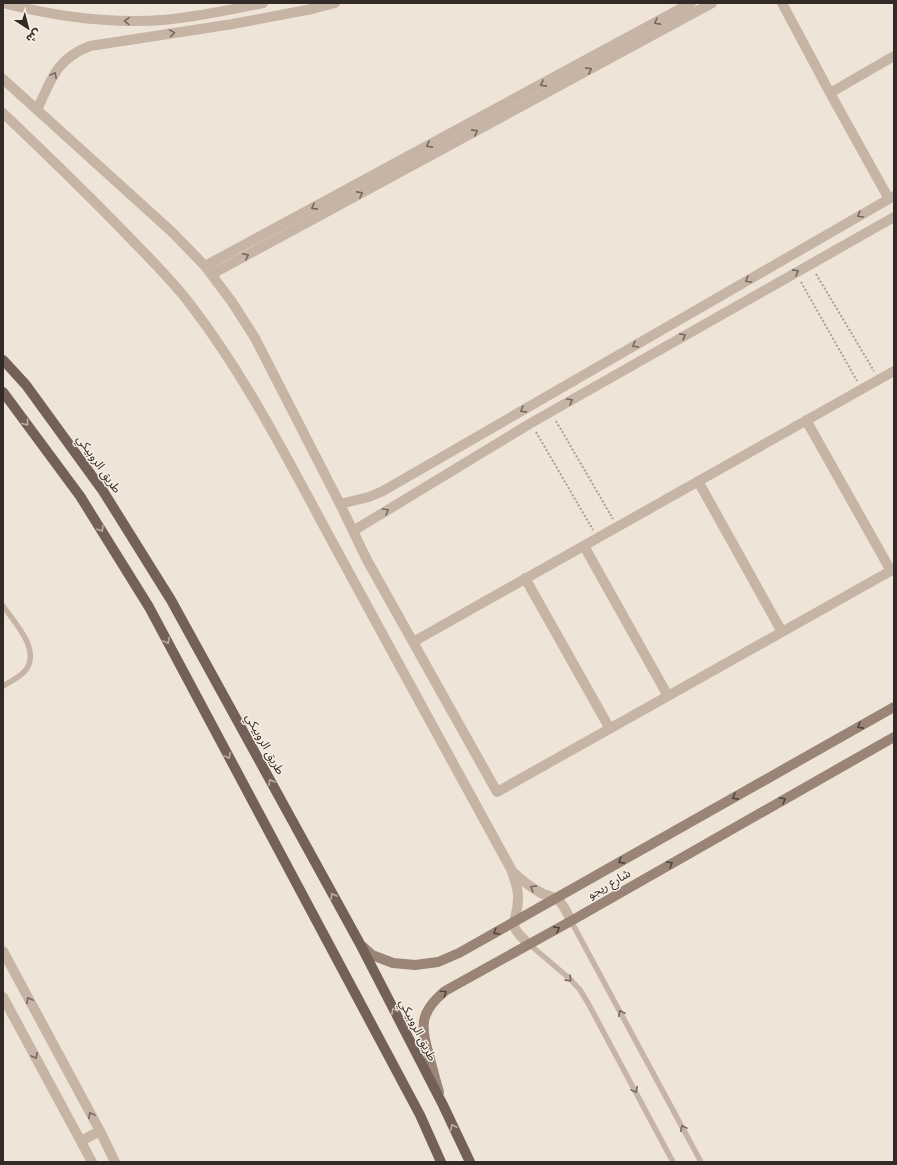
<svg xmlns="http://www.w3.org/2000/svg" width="897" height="1165" viewBox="0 0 897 1165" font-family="'Golos Text','Noto Sans Arabic',sans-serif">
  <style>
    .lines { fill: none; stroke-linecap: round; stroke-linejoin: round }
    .path { stroke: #b19e8f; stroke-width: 2; stroke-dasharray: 2 2; stroke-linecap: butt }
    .service { stroke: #c6b4a5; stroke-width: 5.5 }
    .minor { stroke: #c6b4a5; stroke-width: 10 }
    .secondary { stroke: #998476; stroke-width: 10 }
    .primary { stroke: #736157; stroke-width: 10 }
    .oneway { stroke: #75685f }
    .oneway2 { stroke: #bcafa4 }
    .oneway3 { stroke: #51453e }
    .labels { text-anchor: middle; stroke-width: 3; stroke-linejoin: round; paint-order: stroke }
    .street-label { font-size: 12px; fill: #322a26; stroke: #f7eee3 }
  </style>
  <rect width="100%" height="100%" fill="#efe4d8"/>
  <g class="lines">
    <path class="path" d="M816 274 874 371
      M801 282 857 381
      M556 421 613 519
      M536 432 593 530"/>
    <path class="service" d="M3 606C15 623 43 652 24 672 18 678 10 682 3 686
      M571 921 701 1162
      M529 944 570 979 580 990 588 1003 673 1162"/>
    <path class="minor" d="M3 3C57 17 108 24 163 20 197 17 230 10 263 3
      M782 3 830 93 889 199
      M3 79 172 232 205 266 232 302 255 338 340 504 367 560 497 792 894 569
      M830 93 894 56
      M37 110C51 80 56 59 90 46L233 24 312 9 335 3
      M3 113C45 153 87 193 128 236 149 258 171 279 190 304 247 378 289 462 334 545 393 653 451 761 511 869 514 878 518 887 518 896 519 923 503 922 529 944
      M205 266 691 3
      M212 274 712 3
      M806 420 891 571
      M698 481 782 632
      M340 504 369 497 383 491 894 196
      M353 531 531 423 894 217
      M584 546 668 696
      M525 578 610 729
      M413 642 894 371
      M513 872C522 881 532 888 543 894 549 896 555 897 560 902 565 907 568 915 571 921
      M3 951 100 1131 115 1162
      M3 997 92 1162
      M81 1141 100 1131"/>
    <path class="secondary" d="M362 946 372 955 393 963 415 965 438 962 459 953 894 707
      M439 1092C435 1079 432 1067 429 1055 420 1025 420 1012 445 991L571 921 894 737"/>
    <path class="primary" d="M3 360 26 385 103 491 171 600 359 942 443 1105 470 1162
      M3 392 80 496 149 607 420 1115 441 1162"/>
  </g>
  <defs><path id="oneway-chevron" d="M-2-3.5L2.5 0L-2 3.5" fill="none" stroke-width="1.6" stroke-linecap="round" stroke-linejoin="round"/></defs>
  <g class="oneway">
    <use href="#oneway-chevron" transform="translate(127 21) rotate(-179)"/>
    <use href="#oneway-chevron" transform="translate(657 22) rotate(152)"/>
    <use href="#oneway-chevron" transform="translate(172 33) rotate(-9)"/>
    <use href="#oneway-chevron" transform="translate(589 70) rotate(-28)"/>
    <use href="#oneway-chevron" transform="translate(54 75) rotate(-62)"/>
    <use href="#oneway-chevron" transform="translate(543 84) rotate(152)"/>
    <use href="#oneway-chevron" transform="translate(475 132) rotate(-28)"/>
    <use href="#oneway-chevron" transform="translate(429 145) rotate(152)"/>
    <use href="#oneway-chevron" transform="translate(360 194) rotate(-28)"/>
    <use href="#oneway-chevron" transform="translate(314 207) rotate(152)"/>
    <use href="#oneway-chevron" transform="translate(860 215) rotate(150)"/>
    <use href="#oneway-chevron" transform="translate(246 256) rotate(-28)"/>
    <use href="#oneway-chevron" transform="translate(796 272) rotate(-29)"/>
    <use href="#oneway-chevron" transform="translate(748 280) rotate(150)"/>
    <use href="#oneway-chevron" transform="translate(683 336) rotate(-30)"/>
    <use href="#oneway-chevron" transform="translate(635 345) rotate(150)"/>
    <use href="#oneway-chevron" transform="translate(570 401) rotate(-30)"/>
    <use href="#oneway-chevron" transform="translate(523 410) rotate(150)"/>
    <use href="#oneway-chevron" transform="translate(386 511) rotate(-31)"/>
    <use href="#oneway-chevron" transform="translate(533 888) rotate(-149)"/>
    <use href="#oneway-chevron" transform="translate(569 979) rotate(44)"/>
    <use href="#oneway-chevron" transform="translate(29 1000) rotate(-118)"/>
    <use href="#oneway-chevron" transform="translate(621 1013) rotate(-118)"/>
    <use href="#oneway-chevron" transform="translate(35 1056) rotate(62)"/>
    <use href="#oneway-chevron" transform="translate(635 1090) rotate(62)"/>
    <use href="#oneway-chevron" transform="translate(91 1115) rotate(-118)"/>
    <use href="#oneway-chevron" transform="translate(683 1128) rotate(-118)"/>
  </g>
  <g class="oneway2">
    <use href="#oneway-chevron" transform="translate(26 423) rotate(53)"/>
    <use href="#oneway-chevron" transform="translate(101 529) rotate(58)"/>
    <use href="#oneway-chevron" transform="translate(167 641) rotate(62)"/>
    <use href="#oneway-chevron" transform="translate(228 756) rotate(62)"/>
    <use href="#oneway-chevron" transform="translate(271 782) rotate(-119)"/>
    <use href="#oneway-chevron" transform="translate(333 896) rotate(-119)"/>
    <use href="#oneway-chevron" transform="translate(394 1011) rotate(-117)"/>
    <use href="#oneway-chevron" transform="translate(453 1127) rotate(-116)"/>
  </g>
  <g class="oneway3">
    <use href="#oneway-chevron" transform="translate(860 726) rotate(151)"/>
    <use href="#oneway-chevron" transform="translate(735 797) rotate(151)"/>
    <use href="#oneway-chevron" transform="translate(783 800) rotate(-30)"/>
    <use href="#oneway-chevron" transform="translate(621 861) rotate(151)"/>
    <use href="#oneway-chevron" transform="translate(670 864) rotate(-30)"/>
    <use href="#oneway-chevron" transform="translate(557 929) rotate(-29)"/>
    <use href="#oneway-chevron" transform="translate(496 932) rotate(150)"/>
    <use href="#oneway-chevron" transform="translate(444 993) rotate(-35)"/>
  </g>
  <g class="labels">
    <g class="street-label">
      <text transform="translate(99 464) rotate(55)" y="4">طريق الروبيكي</text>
      <text transform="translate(265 744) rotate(61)" y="4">طريق الروبيكي</text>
      <text transform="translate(609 884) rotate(-30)" y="4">شارع ريجو</text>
      <text transform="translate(418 1030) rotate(63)" y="4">طريق الروبيكي</text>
    </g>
  </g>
  <rect width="897" height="1165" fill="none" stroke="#322a26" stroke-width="8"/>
  <g transform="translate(28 28) rotate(144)" stroke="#f7eee3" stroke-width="3" paint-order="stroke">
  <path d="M0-3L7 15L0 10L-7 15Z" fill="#322a26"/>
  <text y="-6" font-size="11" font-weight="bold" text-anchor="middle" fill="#322a26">ش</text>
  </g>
</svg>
